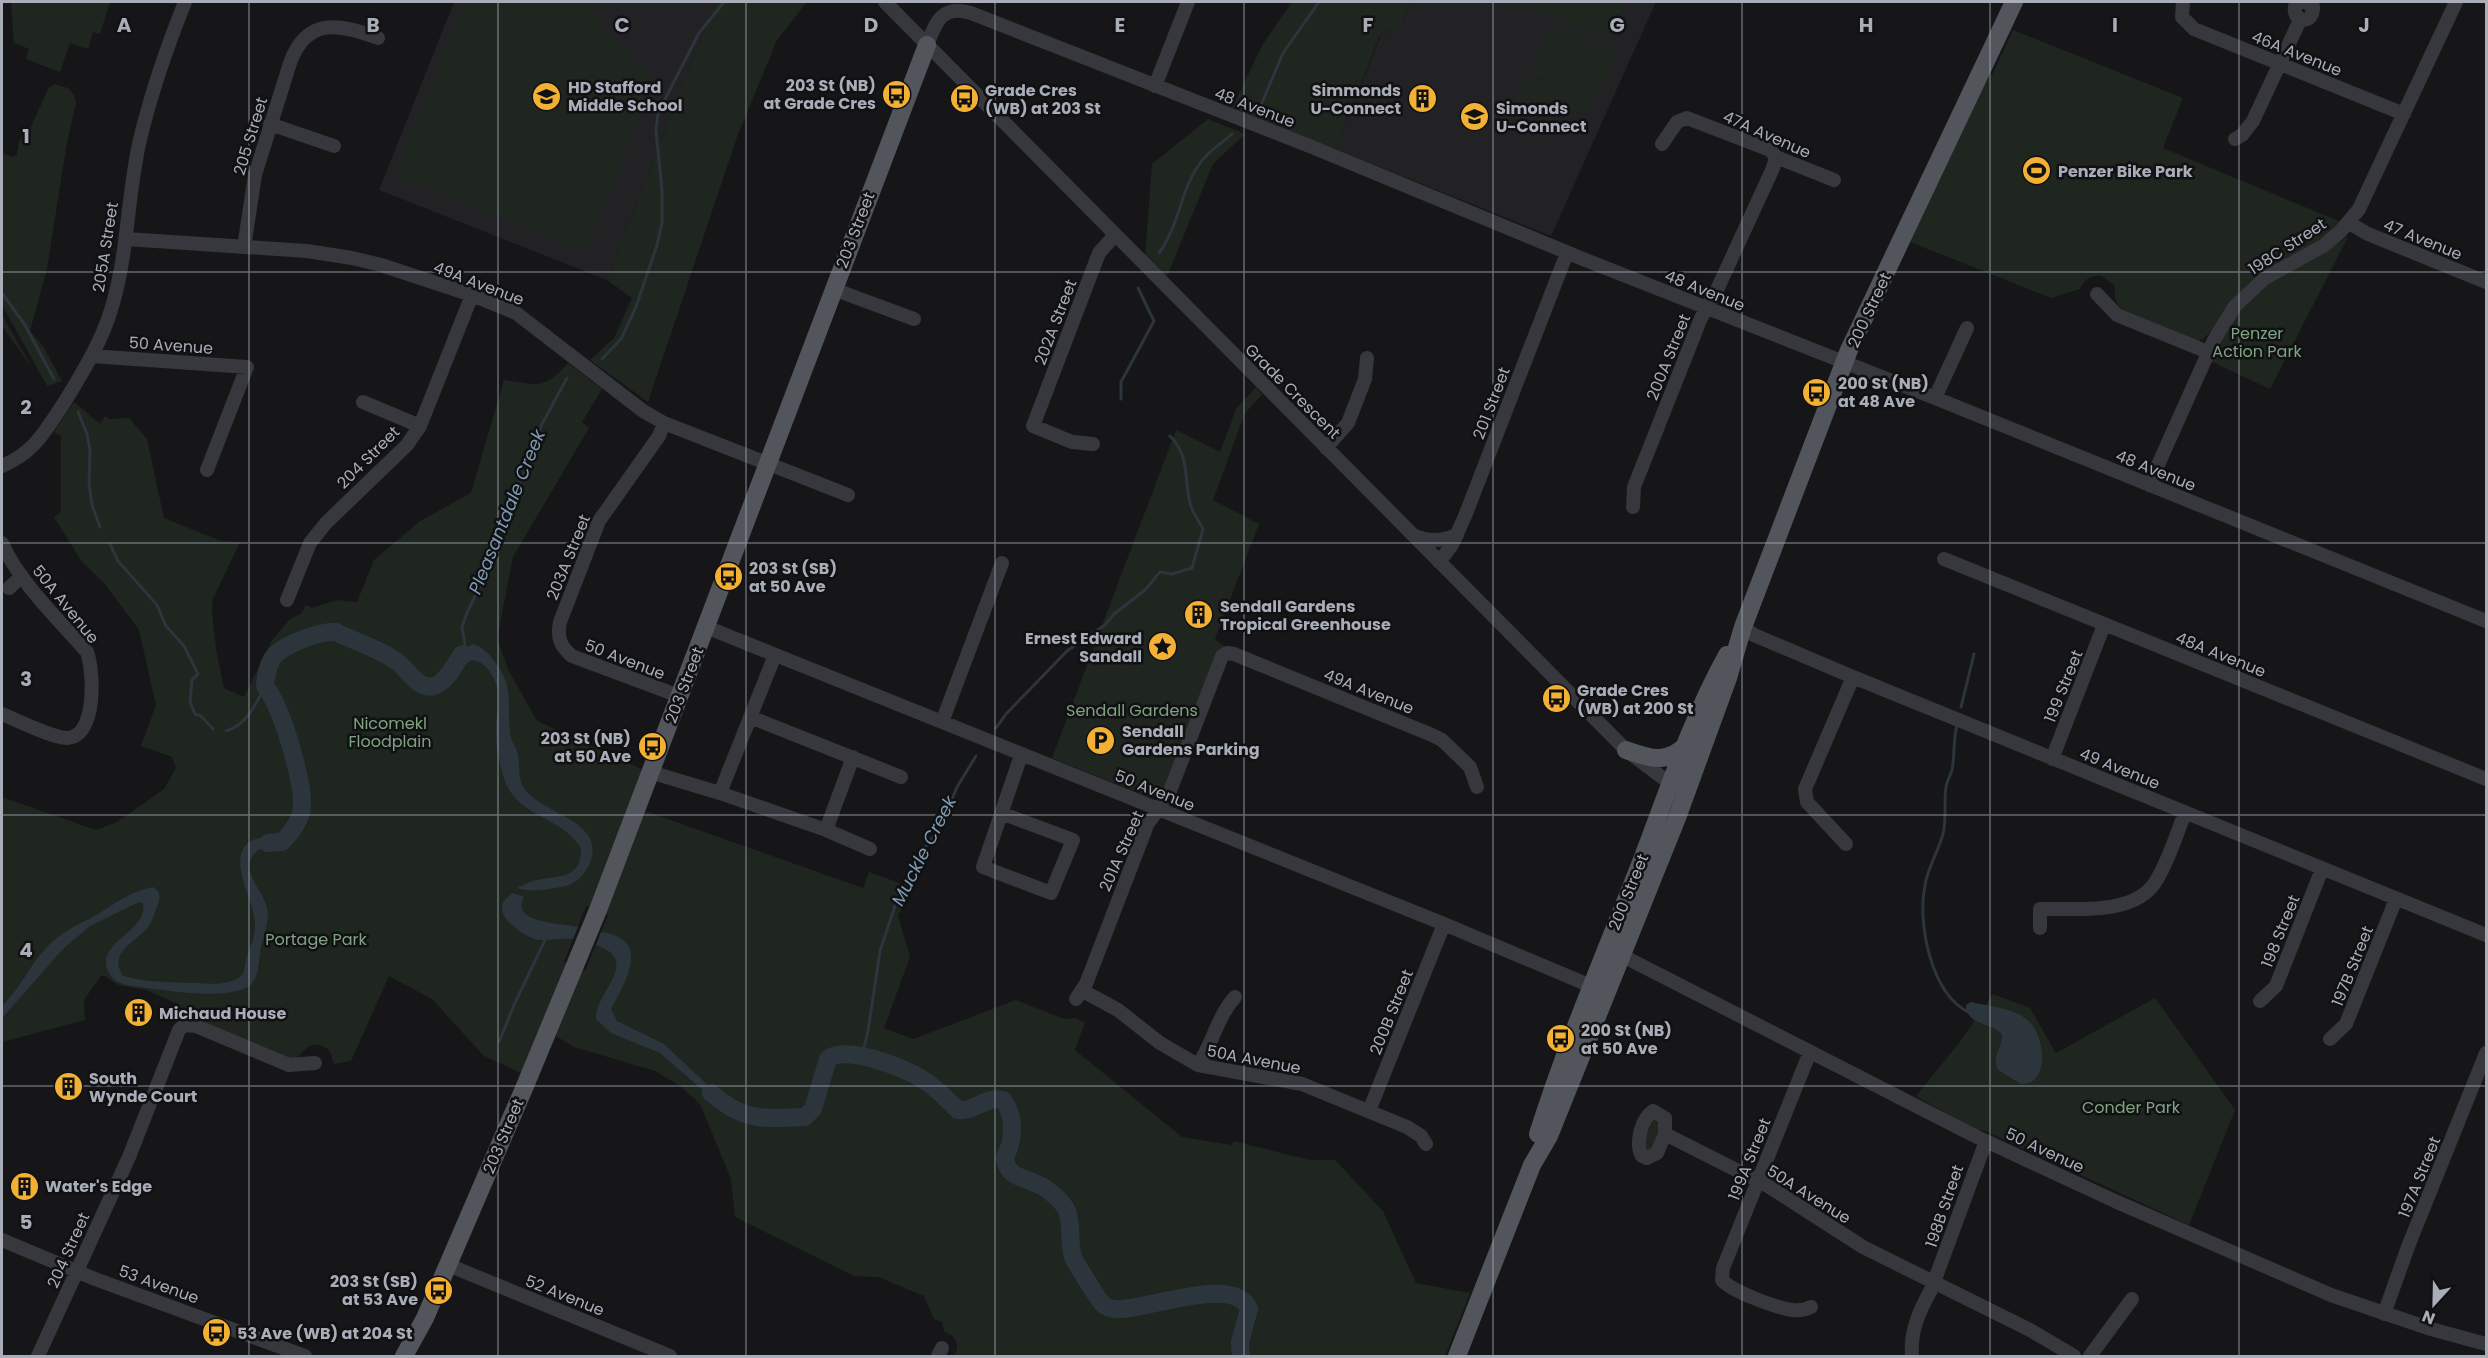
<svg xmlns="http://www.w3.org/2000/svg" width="2488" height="1358" viewBox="0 0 2488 1358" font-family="Poppins,sans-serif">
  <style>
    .built { fill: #222225 }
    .green { fill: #1e261f }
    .water { fill: #2c353c }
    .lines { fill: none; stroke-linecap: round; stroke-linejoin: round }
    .stream { stroke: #2c353c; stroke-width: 3 }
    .river { stroke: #2c353c; stroke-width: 18 }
    .minor { stroke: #37383d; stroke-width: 14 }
    .major { stroke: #53555c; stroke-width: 18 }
    .grid { fill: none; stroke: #a8adb8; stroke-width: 1.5; stroke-opacity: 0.55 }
    .labels { text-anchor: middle; stroke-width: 5; stroke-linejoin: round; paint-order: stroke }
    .street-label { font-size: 16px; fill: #a8adb8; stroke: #111113 }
    .poi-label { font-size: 16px; font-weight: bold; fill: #a8adb8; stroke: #111113; text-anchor: start }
    .park-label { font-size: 16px; fill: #7fa381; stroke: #111113 }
    .water-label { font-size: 18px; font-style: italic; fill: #7f9bb3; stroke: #111113 }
    .grid-label { font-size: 20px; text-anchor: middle; font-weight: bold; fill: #a8adb8; stroke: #111113; stroke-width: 5; stroke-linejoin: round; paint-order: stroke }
  </style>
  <rect width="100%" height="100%" fill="#161618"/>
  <path class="built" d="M454 2H715L607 280 379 190Z
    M1411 2H1656L1551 236 1335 149 1381 35 1401 26Z"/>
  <path class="green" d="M11 2H110L100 34 93 32 88 49 70 43 60 72 26 59 29 49 14 43Z
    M469 2H581L655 80 586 252 394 175 462 7Z
    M715 2H807L777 40 737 137 648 402 590 360 614 338 632 298 607 280Z
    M1292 2H1411L1401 26 1380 35 1335 149 1232 108 1263 44Z
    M1512 2H1626L1610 42Z
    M1552 25 1597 44 1577 92 1531 73Z
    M2013 30 2183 98 2163 148 2341 222C2312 252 2271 261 2242 290 2231 302 2211 338 2198 341L2121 309 2116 301 2114 285 2102 276C2092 275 2084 279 2080 289L2051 298 1910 242 1988 74 1992 75Z
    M1600 43 1620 51 1589 110 1541 111 1516 102 1527 75 1578 95Z
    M54 84 68 88 74 95 76 103 66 148 47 269 30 331 43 346 62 381 47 386 2 305V153L13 157 17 155 19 141 30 129 48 89Z
    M1208 119 1245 134 1213 164 1166 279 1145 257 1152 164Z
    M2348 237 2270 389 2210 361 2224 332 2242 307 2269 283Z
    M2 315 33 369 2 326Z
    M568 363 602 389 582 422 589 428 513 557 497 639 508 669 537 721 646 771 593 908 586 906 564 962 570 965 525 1075 484 1056 432 999 389 976 351 1061 334 1064 329 1050C312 1038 306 1049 294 1060L185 1016 182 1015 175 1020 180 1005 146 990 118 985 105 976H101L84 1000 85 1020 2 1042V797L96 830 117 822 164 789 176 768 172 757 141 746 156 705 139 630 105 584 82 562 54 517 61 512V436L54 432 74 402 100 424 105 416 109 419 129 418 147 439 164 518 221 541 240 542 213 599 212 613 216 649 224 688 244 697 272 640 290 619 302 613 306 605 312 608 337 600 357 602 374 560 420 521 471 493 504 380C538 385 544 390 568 363Z
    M1256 387 1262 395 1245 413 1213 500 1259 524 1215 639 1226 648 1215 655 1165 789 1161 795 1149 797 1052 758 1176 430 1220 452 1236 409Z
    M642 810 863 888 869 872 913 888 898 916 910 957 884 1028 913 1039 1016 1000 1064 1019 1076 1018 1085 1023 1075 1050 1182 1137 1232 1145 1233 1141 1310 1160H1335L1383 1211 1416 1283 1470 1293 1445 1356H954C961 1345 956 1335 944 1332L942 1322 934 1319 924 1296 878 1277 854 1276 735 1217 731 1179 700 1104 680 1086 655 1071 574 1047 554 1035 580 969 585 971 608 915 602 912Z
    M1993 994 2030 1008 2056 1053 2155 998 2235 1110 2189 1225 1983 1130 1978 1131 1916 1096 1959 1043Z
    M1652 1119 1660 1121 1658 1143 1649 1151 1643 1146Z"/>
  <path class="water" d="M473 644C480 646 486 651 491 657 515 684 507 702 510 734 511 741 517 748 518 755 520 764 518 773 521 782 533 815 610 817 589 865 583 877 574 885 561 887 547 889 530 893 517 888 521 886 526 883 530 882 553 874 582 883 581 848 560 814 515 819 503 775 499 762 496 748 496 734 495 711 505 694 490 672 486 666 481 661 472 660L448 675 443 669 462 650Z
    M286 836 295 839 282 849 269 847 258 850C236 868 262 888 267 907 270 919 264 935 261 947 259 957 259 974 253 982 238 1002 169 991 147 988 132 985 115 987 108 971 95 941 149 932 143 903L139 902 90 926 63 949 2 1018V1006C20 989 29 966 46 948 60 932 78 925 96 915 115 904 130 891 153 887L158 891C161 898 159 902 156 909 154 915 152 922 148 927 137 942 107 952 123 976 148 983 171 982 196 983 209 984 235 986 243 973 245 969 245 964 246 959 250 948 255 937 255 924 255 903 230 864 245 846 255 834 267 840 279 840Z
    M512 893 524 897C509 924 564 923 578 927L573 939C561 937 552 941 540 940 528 939 502 922 502 908 501 902 508 897 512 893Z
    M601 932C652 939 626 981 611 1009L617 1021 664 1044 730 1106 729 1113 660 1053 611 1033 596 1019C594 993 643 961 596 945Z
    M1971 1002C1988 1006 2011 1008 2025 1018 2045 1031 2052 1085 2021 1084L1998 1070C1991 1055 2003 1048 2002 1034 1991 1023 1972 1025 1966 1010V1005Z"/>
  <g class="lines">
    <path class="stream" d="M1261 105 1283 53 1319 2
      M1159 253C1180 224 1180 191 1200 163 1208 152 1222 143 1232 134
      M2 293 25 325 54 379
      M602 359 621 339 636 307 657 245 662 223V191L656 130 658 113 699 33 724 2
      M1121 399V382L1154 321 1138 288
      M78 412 87 434 90 450 89 484 92 505 100 527
      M110 544 118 561 157 605 166 626 184 646 198 674 192 680 190 702 195 714 201 716 213 729
      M466 651 462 627 466 615 484 577 542 424 567 378
      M1961 707 1974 654
      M1957 725C1953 740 1955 755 1952 770 1950 776 1947 781 1946 787 1944 801 1946 815 1944 829 1941 848 1928 865 1925 885 1917 923 1931 993 1968 1012
      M996 728 1006 714 1067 651 1105 625 1114 614 1145 590 1160 572 1172 574 1192 568 1203 529C1199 521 1192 512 1190 503 1184 480 1190 455 1170 436
      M226 731C247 725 256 704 265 686
      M499 1042 514 1005 546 938
      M862 1056 868 1031 880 951 895 906 919 855 940 828 957 787 976 756"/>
    <path class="river" d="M268 843 282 842C291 833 301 821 302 806 303 780 282 707 265 686 266 677 267 667 272 659 281 645 319 631 336 632 356 642 383 650 400 664 409 672 419 690 434 686 447 682 455 664 462 654
      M711 1093C746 1123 763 1118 805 1117L813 1109 828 1059C845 1044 904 1068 922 1079 936 1087 946 1099 958 1110 974 1112 986 1096 1003 1100 1015 1115 1014 1141 1005 1157 1006 1177 1023 1177 1037 1184 1047 1188 1063 1201 1067 1211 1073 1226 1068 1242 1073 1257 1074 1260 1099 1301 1102 1303 1105 1307 1109 1308 1114 1309 1143 1312 1235 1273 1249 1309L1240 1342 1241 1356"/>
    <path class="minor" d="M885 2 1626 750 1676 788
      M2183 2 2182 17 2194 29 2404 114
      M2301 2 2295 6C2292 23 2314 25 2313 7L2306 2
      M927 45C936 22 942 4 971 13L1312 147 1583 259 1935 398 2486 621
      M1155 86 1188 2
      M270 124 334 146
      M2235 139 2242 135 2253 121 2300 20
      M1662 144 1677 122 1687 118 1770 150 1776 157 1834 180
      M2349 223 2368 234 2486 282
      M126 239 307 251 352 258 381 265 472 295 516 313 643 411 664 423 848 495
      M244 247 255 175 290 63C307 16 340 24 378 38
      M833 289 914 319
      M2097 294 2117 315 2208 352
      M92 356 247 367 207 470
      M1935 398 1967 328
      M363 402 420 426
      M664 423 659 436 599 521 560 622C557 638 560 646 572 656L679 696
      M1093 444 1072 442 1033 426 1099 253 1115 235
      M1326 448 1348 423 1365 379 1367 358
      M2 466C35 452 45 431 64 403 82 373 101 343 111 310 128 256 127 199 139 144 150 96 167 47 185 2
      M2149 485 2214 340 2235 306 2265 278 2323 246 2340 232 2359 209 2456 2
      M1633 507 1634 487 1701 318 1716 292 1773 168 1776 157
      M1415 536C1431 542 1441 541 1457 535
      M2 543C19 582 58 619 87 652 94 671 97 737 67 738 53 738 16 720 2 714
      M1944 559 2486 779
      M1439 562 1452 545 1465 516 1567 253
      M9 588 22 576
      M287 600 310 543 326 523 407 445 420 426 472 295
      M706 627 1444 924 1591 986
      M1743 627 1754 635 1853 677 2486 935
      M750 717 901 777
      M942 722 1002 563
      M2052 759 2104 625
      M650 772 720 793 826 830 870 849
      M720 793 775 655
      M1001 813 1073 840 1051 893 983 867 1018 764 1022 754
      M826 830 853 757
      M1846 844 1807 802 1805 789 1853 677
      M2040 928V909C2076 908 2135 916 2156 881 2169 860 2176 835 2185 813
      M1613 951 1975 1136 2117 1202 2331 1295 2431 1329 2486 1344
      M1083 991 1118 1010 1160 1043 1198 1065 1302 1084 1407 1127 1421 1136 1426 1144
      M1076 999 1086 984 1148 823 1168 796 1222 656 1227 653 1234 654 1432 735 1442 740 1470 767 1477 787
      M2260 1001 2276 986 2322 869
      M2330 1039 2346 1024 2396 899
      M1810 1052 1723 1268 1722 1280C1731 1291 1777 1308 1792 1310 1799 1311 1805 1310 1811 1307
      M1198 1065C1213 1043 1217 1017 1235 997
      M1369 1111 1444 924
      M1653 1111 1665 1118V1134L1657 1153 1647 1158 1642 1156C1635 1144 1641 1119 1653 1111Z
      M1665 1134 1768 1186 1863 1247 2030 1330 2074 1356
      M2 1240 95 1279 305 1356
      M448 1265 670 1356
      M2384 1314 2409 1244 2486 1053
      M38 1356 129 1157 179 1030 184 1025 196 1026 289 1065 315 1063
      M938 1356 942 1348
      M1912 1356C1910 1332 1919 1311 1931 1290L1986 1141
      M2090 1356 2132 1299"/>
    <path class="major" d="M1626 750C1649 758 1667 765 1686 745
      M1538 1134C1568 1040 1607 949 1643 857 1669 789 1692 718 1727 655
      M404 1356 425 1318 525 1086 598 910 927 45
      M1457 1356 1532 1165 1549 1136 1677 818 1728 678 1743 627 1849 350 2014 2"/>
  </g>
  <path class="grid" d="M249 2V1356M498 2V1356M746 2V1356M995 2V1356M1244 2V1356M1493 2V1356M1742 2V1356M1990 2V1356M2239 2V1356M2 272H2486M2 543H2486M2 815H2486M2 1086H2486"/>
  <defs>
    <symbol id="bus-disc" viewBox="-11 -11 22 22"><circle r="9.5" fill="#f2b134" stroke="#111113"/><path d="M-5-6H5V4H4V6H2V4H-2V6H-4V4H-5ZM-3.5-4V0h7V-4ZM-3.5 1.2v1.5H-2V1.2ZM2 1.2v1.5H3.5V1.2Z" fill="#111"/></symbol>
    <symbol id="school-disc" viewBox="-11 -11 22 22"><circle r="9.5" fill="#f2b134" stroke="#111113"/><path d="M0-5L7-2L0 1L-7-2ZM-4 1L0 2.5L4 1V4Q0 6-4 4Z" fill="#111"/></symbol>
    <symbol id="building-disc" viewBox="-11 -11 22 22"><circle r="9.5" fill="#f2b134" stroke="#111113"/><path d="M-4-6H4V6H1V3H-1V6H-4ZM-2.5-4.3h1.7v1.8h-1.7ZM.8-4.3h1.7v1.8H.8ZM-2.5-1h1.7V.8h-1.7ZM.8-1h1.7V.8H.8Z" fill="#111"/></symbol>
    <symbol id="stadium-disc" viewBox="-11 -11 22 22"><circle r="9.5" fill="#f2b134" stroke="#111113"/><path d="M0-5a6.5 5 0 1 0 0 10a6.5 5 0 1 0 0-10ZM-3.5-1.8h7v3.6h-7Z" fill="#111"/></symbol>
    <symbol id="sight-disc" viewBox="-11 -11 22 22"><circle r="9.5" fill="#f2b134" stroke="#111113"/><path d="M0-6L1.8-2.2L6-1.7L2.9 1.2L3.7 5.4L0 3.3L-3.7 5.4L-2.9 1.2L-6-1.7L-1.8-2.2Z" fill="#111"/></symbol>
    <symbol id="parking-disc" viewBox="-11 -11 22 22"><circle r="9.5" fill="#f2b134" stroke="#111113"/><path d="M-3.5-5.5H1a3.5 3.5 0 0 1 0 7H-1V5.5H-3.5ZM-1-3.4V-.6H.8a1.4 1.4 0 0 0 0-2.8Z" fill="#111"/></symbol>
  </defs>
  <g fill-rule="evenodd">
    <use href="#bus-disc" x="880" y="78" width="33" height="33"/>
    <use href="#school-disc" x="530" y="80" width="33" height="33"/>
    <use href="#bus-disc" x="948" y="82" width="33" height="33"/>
    <use href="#building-disc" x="1406" y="82" width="33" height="33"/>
    <use href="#school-disc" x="1458" y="100" width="33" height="33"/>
    <use href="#stadium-disc" x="2020" y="154" width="33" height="33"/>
    <use href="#bus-disc" x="1800" y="376" width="33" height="33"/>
    <use href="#bus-disc" x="712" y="560" width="33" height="33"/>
    <use href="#building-disc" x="1182" y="598" width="33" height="33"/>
    <use href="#sight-disc" x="1146" y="630" width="33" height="33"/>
    <use href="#bus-disc" x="1540" y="682" width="33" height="33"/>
    <use href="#parking-disc" x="1084" y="724" width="33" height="33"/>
    <use href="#bus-disc" x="636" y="730" width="33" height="33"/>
    <use href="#building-disc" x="122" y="996" width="33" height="33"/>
    <use href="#bus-disc" x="1544" y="1022" width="33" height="33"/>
    <use href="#building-disc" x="52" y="1070" width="33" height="33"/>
    <use href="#building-disc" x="8" y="1170" width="33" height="33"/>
    <use href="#bus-disc" x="422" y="1274" width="33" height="33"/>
    <use href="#bus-disc" x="200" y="1316" width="33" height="33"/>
  </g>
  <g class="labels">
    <g class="street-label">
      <text transform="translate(2297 53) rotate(22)" y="6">46A Avenue</text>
      <text transform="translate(1255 107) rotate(21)" y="6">48 Avenue</text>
      <text transform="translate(1767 134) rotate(24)" y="6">47A Avenue</text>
      <text transform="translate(250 136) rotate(-73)" y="6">205 Street</text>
      <text transform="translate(855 230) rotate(-69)" y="6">203 Street</text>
      <text transform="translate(2423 239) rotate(22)" y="6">47 Avenue</text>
      <text transform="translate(2287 246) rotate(-33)" y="6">198C Street</text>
      <text transform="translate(105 247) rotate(-81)" y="6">205A Street</text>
      <text transform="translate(479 283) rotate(21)" y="6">49A Avenue</text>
      <text transform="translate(1705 290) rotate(22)" y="6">48 Avenue</text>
      <text transform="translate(1869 310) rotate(-65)" y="6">200 Street</text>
      <text transform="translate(1055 322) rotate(-69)" y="6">202A Street</text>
      <text transform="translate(171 345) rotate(4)" y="6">50 Avenue</text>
      <text transform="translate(1668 357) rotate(-68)" y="6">200A Street</text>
      <text transform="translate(1293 391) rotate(45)" y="6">Grade Crescent</text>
      <text transform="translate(1491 403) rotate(-69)" y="6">201 Street</text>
      <text transform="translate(368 457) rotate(-45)" y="6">204 Street</text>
      <text transform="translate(2156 470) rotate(22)" y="6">48 Avenue</text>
      <text transform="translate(568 557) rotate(-68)" y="6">203A Street</text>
      <text transform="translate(66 604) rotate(51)" y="6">50A Avenue</text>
      <text transform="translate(2221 654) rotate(22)" y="6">48A Avenue</text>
      <text transform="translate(625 659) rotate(21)" y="6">50 Avenue</text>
      <text transform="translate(684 685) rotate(-69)" y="6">203 Street</text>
      <text transform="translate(2063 686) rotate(-68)" y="6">199 Street</text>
      <text transform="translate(1369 691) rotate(22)" y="6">49A Avenue</text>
      <text transform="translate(2120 768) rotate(22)" y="6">49 Avenue</text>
      <text transform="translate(1155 790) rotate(22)" y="6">50 Avenue</text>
      <text transform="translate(1121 851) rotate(-66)" y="6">201A Street</text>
      <text transform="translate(1628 892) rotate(-68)" y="6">200 Street</text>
      <text transform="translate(2280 931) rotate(-68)" y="6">198 Street</text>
      <text transform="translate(2352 966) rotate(-68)" y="6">197B Street</text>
      <text transform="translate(1391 1012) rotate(-68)" y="6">200B Street</text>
      <text transform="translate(1254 1059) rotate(11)" y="6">50A Avenue</text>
      <text transform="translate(503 1136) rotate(-67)" y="6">203 Street</text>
      <text transform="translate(2045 1150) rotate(25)" y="6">50 Avenue</text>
      <text transform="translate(1749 1159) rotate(-68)" y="6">199A Street</text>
      <text transform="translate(2419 1177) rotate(-68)" y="6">197A Street</text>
      <text transform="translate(1809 1194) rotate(32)" y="6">50A Avenue</text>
      <text transform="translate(1944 1206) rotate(-71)" y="6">198B Street</text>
      <text transform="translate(68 1250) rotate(-66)" y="6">204 Street</text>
      <text transform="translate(159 1284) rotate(20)" y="6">53 Avenue</text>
      <text transform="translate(565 1295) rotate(22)" y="6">52 Avenue</text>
    </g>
    <g class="poi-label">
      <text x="876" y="91" text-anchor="end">203 St (NB)<tspan x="876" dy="18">at Grade Cres</tspan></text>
      <text x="568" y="93">HD Stafford<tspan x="568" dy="18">Middle School</tspan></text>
      <text x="985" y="96">Grade Cres<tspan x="985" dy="18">(WB) at 203 St</tspan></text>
      <text x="1401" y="96" text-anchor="end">Simmonds<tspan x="1401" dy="18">U-Connect</tspan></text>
      <text x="1496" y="114">Simonds<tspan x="1496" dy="18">U-Connect</tspan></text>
      <text x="2058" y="177">Penzer Bike Park</text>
      <text x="1838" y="389">200 St (NB)<tspan x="1838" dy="18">at 48 Ave</tspan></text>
      <text x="749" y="574">203 St (SB)<tspan x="749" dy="18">at 50 Ave</tspan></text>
      <text x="1220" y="612">Sendall Gardens<tspan x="1220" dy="18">Tropical Greenhouse</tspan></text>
      <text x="1142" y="644" text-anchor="end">Ernest Edward<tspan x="1142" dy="18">Sandall</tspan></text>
      <text x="1577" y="696">Grade Cres<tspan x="1577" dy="18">(WB) at 200 St</tspan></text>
      <text x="1122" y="737">Sendall<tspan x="1122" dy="18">Gardens Parking</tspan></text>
      <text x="631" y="744" text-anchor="end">203 St (NB)<tspan x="631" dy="18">at 50 Ave</tspan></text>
      <text x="159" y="1019">Michaud House</text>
      <text x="1581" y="1036">200 St (NB)<tspan x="1581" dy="18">at 50 Ave</tspan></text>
      <text x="89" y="1084">South<tspan x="89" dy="18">Wynde Court</tspan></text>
      <text x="45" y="1192">Water's Edge</text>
      <text x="418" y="1287" text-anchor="end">203 St (SB)<tspan x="418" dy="18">at 53 Ave</tspan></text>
      <text x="237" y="1339">53 Ave (WB) at 204 St</text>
    </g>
    <g class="park-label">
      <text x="2257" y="339">Penzer<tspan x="2257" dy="18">Action Park</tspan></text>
      <text x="1132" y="716">Sendall Gardens</text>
      <text x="390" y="729">Nicomekl<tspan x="390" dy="18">Floodplain</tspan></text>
      <text x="316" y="945">Portage Park</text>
      <text x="2131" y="1113">Conder Park</text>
    </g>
    <g class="water-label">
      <text transform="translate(507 512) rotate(-68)" y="6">Pleasantdale Creek</text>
      <text transform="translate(924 851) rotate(-63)" y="6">Muckle Creek</text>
    </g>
  </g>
  <g class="grid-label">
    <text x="124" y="32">A</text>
    <text x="373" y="32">B</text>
    <text x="622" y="32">C</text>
    <text x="871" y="32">D</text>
    <text x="1120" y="32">E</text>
    <text x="1368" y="32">F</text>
    <text x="1617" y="32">G</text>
    <text x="1866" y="32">H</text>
    <text x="2115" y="32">I</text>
    <text x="2364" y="32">J</text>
    <text x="26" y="143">1</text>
    <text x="26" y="414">2</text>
    <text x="26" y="686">3</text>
    <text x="26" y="957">4</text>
    <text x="26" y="1229">5</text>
  </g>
  <rect width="2488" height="1358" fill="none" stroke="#a8adb8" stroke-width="6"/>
  <g transform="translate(2434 1304) rotate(202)" stroke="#111113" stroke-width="4.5" paint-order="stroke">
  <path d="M0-4.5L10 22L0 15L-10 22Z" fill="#a8adb8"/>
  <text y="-9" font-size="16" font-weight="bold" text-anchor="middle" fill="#a8adb8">N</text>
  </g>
</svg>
